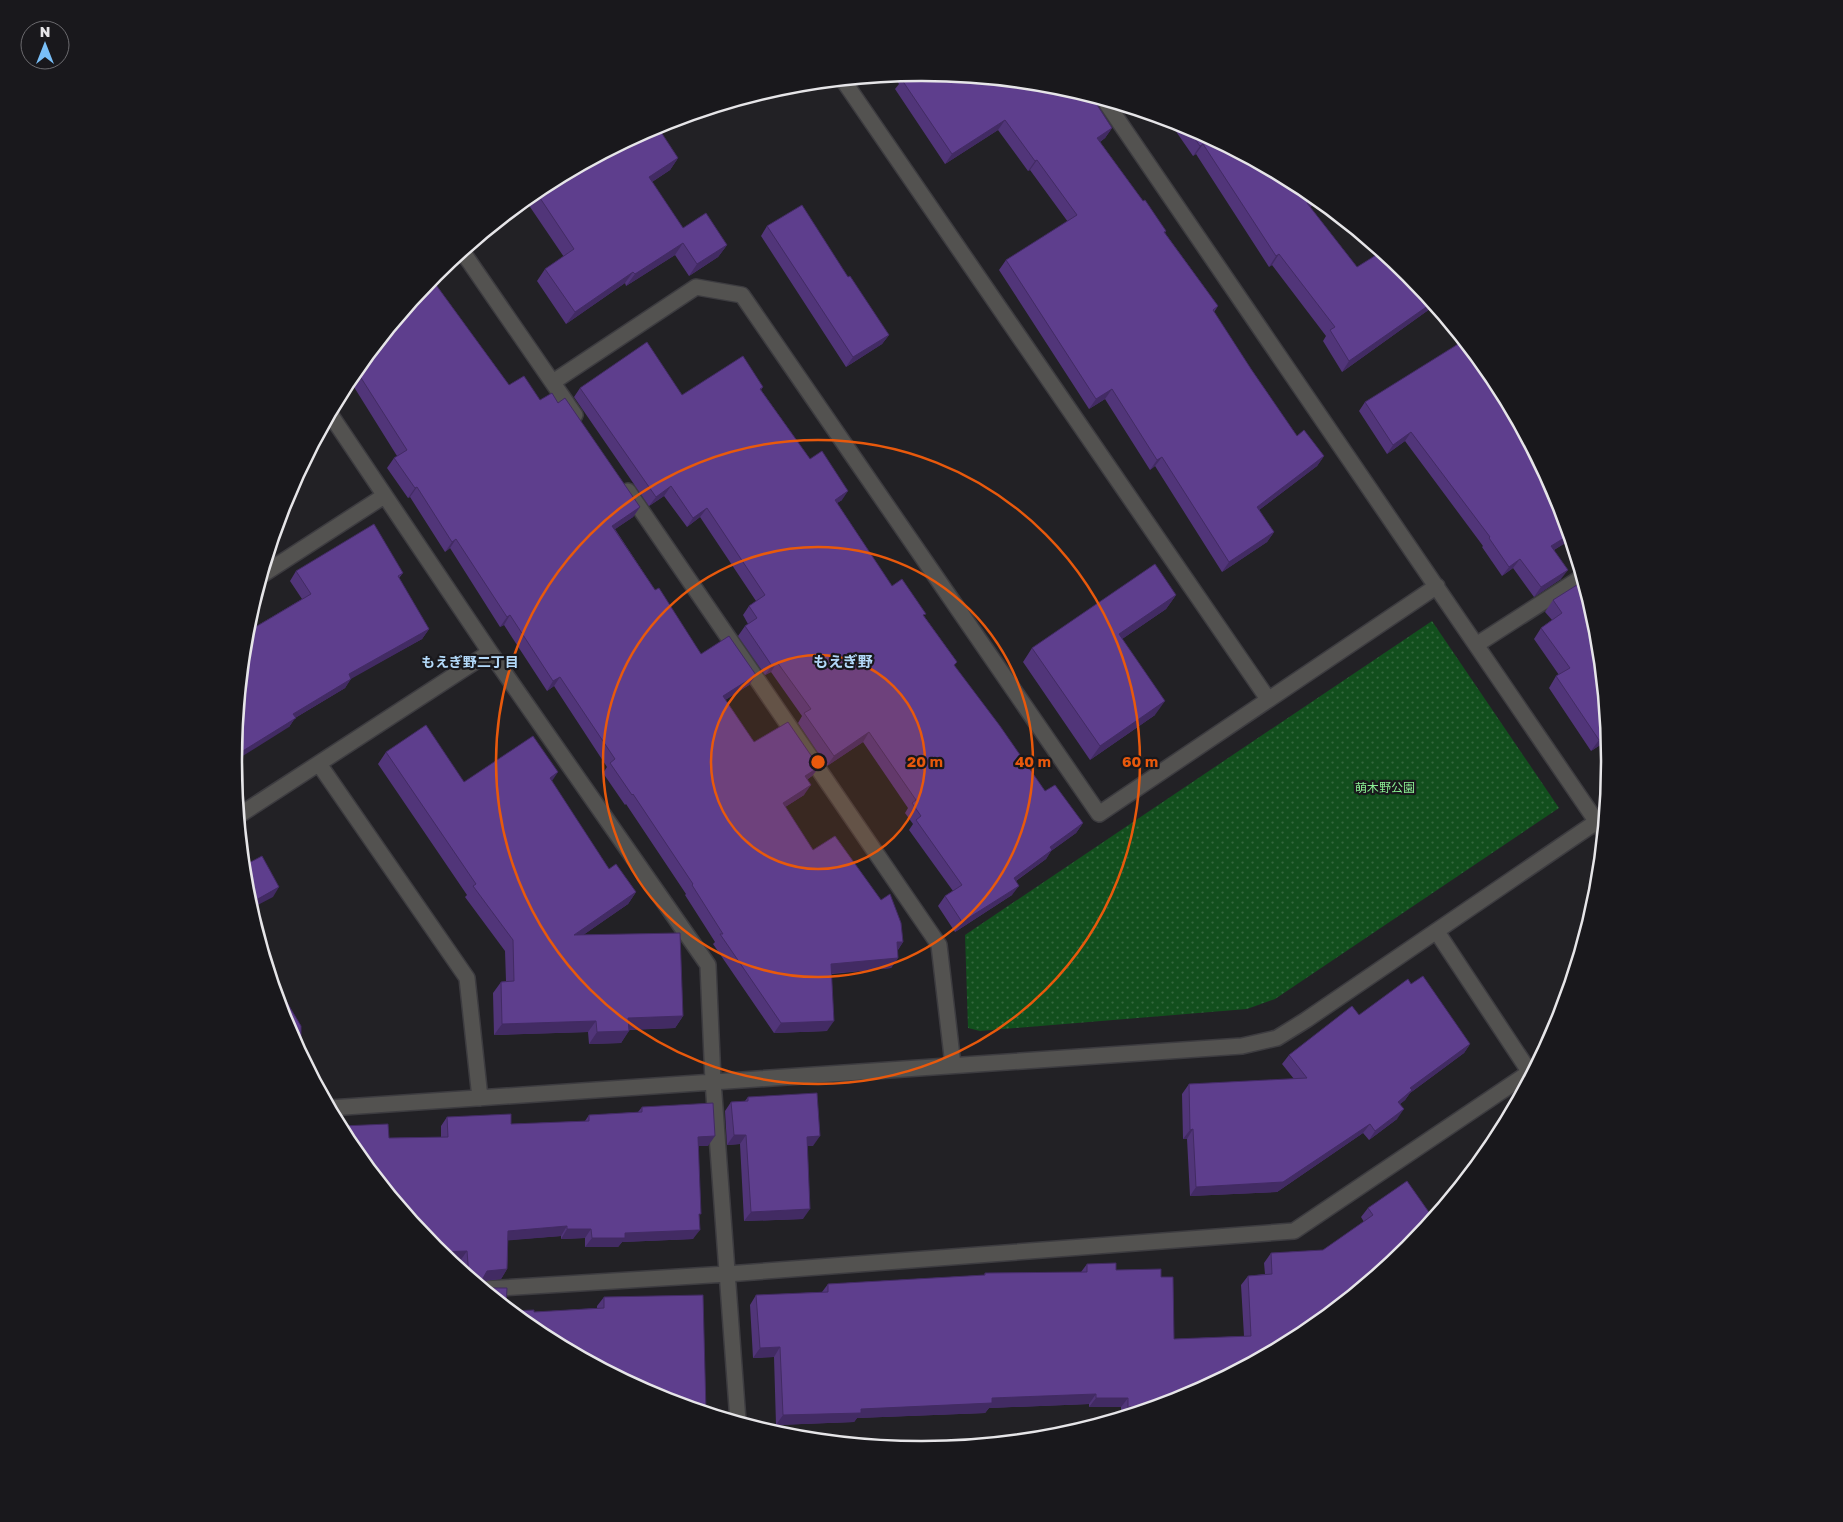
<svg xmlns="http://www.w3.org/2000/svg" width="1843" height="1522" viewBox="0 0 1843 1522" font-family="'Golos Text','Noto Sans JP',sans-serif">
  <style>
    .grass { fill: url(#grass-dots) }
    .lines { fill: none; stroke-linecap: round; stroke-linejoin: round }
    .street-casing { stroke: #3d3c40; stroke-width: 18 }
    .street { stroke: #535250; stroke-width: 15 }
    .wall { fill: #513579 }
    .shaded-wall { fill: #422b63 }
    .building { fill: #5e3e8d; stroke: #422b63 }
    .ring { fill: none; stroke: #e8590c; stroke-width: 2.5 }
    .labels { text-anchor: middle; stroke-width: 4.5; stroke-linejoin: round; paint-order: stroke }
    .park-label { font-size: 12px; fill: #8cf195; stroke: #19181c }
    .neighbourhood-label { font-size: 14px; font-weight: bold; fill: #b3d9f9; stroke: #19181c }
    .quarter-label { font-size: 15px; font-weight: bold; fill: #b3d9f9; stroke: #19181c }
    .rim { fill: none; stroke: #e6e5e8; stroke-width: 2.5 }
    .centre { fill: #e8590c; stroke: #19181c; stroke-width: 2.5 }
    .ring-label { font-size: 15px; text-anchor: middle; font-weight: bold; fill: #e8590c; stroke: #19181c; stroke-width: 4.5; stroke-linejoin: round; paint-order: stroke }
  </style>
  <defs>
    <pattern id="grass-dots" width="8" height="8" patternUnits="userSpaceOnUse" patternTransform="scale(1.25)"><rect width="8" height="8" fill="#124f1d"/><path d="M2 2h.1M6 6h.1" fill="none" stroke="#34683e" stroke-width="1.8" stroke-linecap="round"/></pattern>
  </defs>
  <rect width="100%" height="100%" fill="#222125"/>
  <path class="grass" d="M1432 621 1559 808 1275 999 1247 1009 980 1031 968 1028 965 935Z"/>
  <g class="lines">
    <defs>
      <path id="street" d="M843 80 1268 699
        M1105 101 1603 831
        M462 251 575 415
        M553 382 696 287 742 295 1099 814 1437 586
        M330 414 490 652 708 965 713 1081 738 1421
        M628 491 939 945 953 1065
        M262 575 384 496
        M1476 645 1582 577
        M319 764 467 978 480 1098
        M238 816 490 652
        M1437 932 1531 1074
        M330 1108 1242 1046 1277 1038 1306 1020 1605 816
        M485 1289 727 1274 1294 1231 1530 1072"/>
    </defs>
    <use href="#street" class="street-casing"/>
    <use href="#street" class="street"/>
  </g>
  <path class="wall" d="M922 72 1112 128 1105 138 1100 142 1143 201 1166 231 1165 233 1218 306 1214 312 1251 369 1297 436 1324 456 1317 466 1259 510 1274 532 1267 542 1222 572 1155 466 1150 470 1105 399 1089 409 999 270 1006 260 1068 222 1030 170 1028 171 998 130 945 164 895 89 899 84 893 75Z
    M1168 120 1185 125 1304 189 1319 201 1310 207 1357 267 1409 274 1434 306 1342 372 1323 341 1326 336 1272 265 1269 267 1196 154 1193 156Z
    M678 158 670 170 652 182 683 228 727 245 718 257 689 276 675 255 626 286 625 283 566 324 537 281 545 269 564 257 528 204 536 192Z
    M767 226 848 277 889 335 882 344 846 367 761 236Z
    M431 278 509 385 540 400 558 403 640 507 633 517 615 529 655 590 701 654 756 675 749 685 725 700 754 742 819 767 812 776 808 779 804 795 785 807 813 850 903 942 898 950V958L891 968 832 974 827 1031 774 1033 713 944 715 942 685 895 686 894 626 804 625 805 603 773 607 767 554 686 547 691 504 625 500 627 450 548 445 552 410 497 408 498 387 468 394 458 397 456 349 379Z
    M763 387 761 390 810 459 842 500 837 503 892 586 924 616 957 662 954 666 1045 791 1083 823 1076 833 1051 851 1046 859 1016 881 1012 895 955 932 938 906 945 896 953 891 909 830 913 824 905 813 908 808 863 742 827 766 798 723 802 716 771 672 765 675 738 636 745 626 748 624 743 615 749 606 756 601 700 517 687 527 664 496 649 506 574 397 580 388 682 395Z
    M1365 402 1558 498 1570 540 1554 550 1561 579 1534 597 1513 568 1502 576 1482 547 1483 546 1405 441 1387 454 1359 411Z
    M296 571 403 573 399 578 429 629 422 639 351 678 345 688 295 718 289 727 247 632 302 599 290 581Z
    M1587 593 1608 740 1591 751 1549 688 1556 676 1559 675 1534 639 1541 628 1552 620 1545 612 1553 600Z
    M1176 595 1166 609 1122 639 1155 715 1090 760 1023 662 1032 648Z
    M386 752 464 782H552L609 869 636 892 628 904 583 935 683 1016 675 1028 629 1030 621 1043 589 1044 588 1032 494 1035 493 993 501 982 506 981 505 951 465 897 467 895 378 764Z
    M1411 984 1470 1044 1464 1053 1410 1093 1405 1100 1400 1104 1397 1119 1369 1140 1363 1133 1277 1192 1190 1196 1187 1139H1183L1182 1094 1189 1084 1294 1079 1282 1064 1289 1055 1359 1015Z
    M748 1097 813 1146H807L803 1219 744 1221 740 1144 727 1145 725 1111 731 1102 745 1101Z
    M642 1107 708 1146H699V1216L693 1239 622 1242 618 1247H585V1238L561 1239V1236L508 1240 507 1269 501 1279 483 1281 484 1285 506 1307 461 1269 460 1261H451L434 1248 349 1143 341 1128 342 1126 389 1138 441 1137V1126L447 1117 511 1124 585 1121 589 1115 638 1112Z
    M1368 1208 1433 1218 1185 1397 1121 1416V1407H1089V1404L989 1408 985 1413 857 1418 854 1422 776 1425 774 1357 753 1358 750 1305 756 1295 822 1292 828 1284 984 1275 985 1273 1081 1272 1087 1264 1116 1270 1161 1277 1174 1339 1244 1336 1241 1285 1248 1276 1265 1274 1264 1263 1271 1253 1323 1250 1364 1222 1361 1217Z
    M604 1297 706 1412 534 1312 597 1308V1306Z"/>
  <path class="shaded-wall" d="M1005 120 998 130 945 164 952 154Z
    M1112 128 1105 138 1090 148 1097 138Z
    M1203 144 1196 154 1193 156 1200 146Z
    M678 158 670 170 641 189 649 177Z
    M1037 160 1030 170 1028 171 1035 161Z
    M1315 198 1319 201 1300 214 1307 203Z
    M683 243 675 255 626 286 635 274Z
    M727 245 718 257 689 276 697 264Z
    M1279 254 1272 265 1269 267 1276 256Z
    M633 272 625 283 566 324 575 312Z
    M1432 303 1434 306 1342 372 1349 361Z
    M889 335 882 344 846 367 853 357Z
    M1112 389 1105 399 1089 409 1096 399Z
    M1411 432 1405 441 1387 454 1393 445Z
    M1324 456 1317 466 1250 517 1257 507Z
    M1162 457 1155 466 1150 470 1157 460Z
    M671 486 664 496 649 506 656 497Z
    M417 487 410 497 408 498 415 488Z
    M848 491 842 500 828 509 835 500Z
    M640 507 633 517 605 536 612 526Z
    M707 508 700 517 687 527 693 518Z
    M1274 532 1267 542 1222 572 1229 562Z
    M1569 535 1570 540 1544 556 1551 546Z
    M456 539 450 548 445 552 452 542Z
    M1520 559 1513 568 1502 576 1509 567Z
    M1568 570 1561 579 1534 597 1541 587Z
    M1176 595 1166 609 1109 648 1119 634Z
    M510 615 504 625 500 627 507 617Z
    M429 629 422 639 342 684 349 674Z
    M777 662 771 672 765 675 772 666Z
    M756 675 749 685 716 706 723 696Z
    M560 677 554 686 547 691 553 681Z
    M351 679 345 688 295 718 289 727 233 762V757L293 714Z
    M1165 701 1155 715 1090 760 1100 746Z
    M869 732 863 742 827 766 834 756Z
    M1607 734 1608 740 1591 751 1599 740Z
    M819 767 812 776 798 785 805 776Z
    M558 772 550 784V778Z
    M811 785 804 795 776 813 783 803Z
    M1083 823 1076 833 1051 851 1046 859 1007 887 1014 878 1050 847Z
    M1019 886 1012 895 955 932 962 922Z
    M279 887 273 897 250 909 249 904Z
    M636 892 628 904 566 947 574 935Z
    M897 942H903L896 952Z
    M898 958 891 968 825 974 831 964Z
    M683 1016 675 1028 620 1030 628 1018Z
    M596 1021 588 1032 494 1035 502 1024Z
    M834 1021 827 1031 774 1033 781 1023Z
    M629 1031 621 1043 589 1044 597 1032Z
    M1470 1044 1464 1053 1410 1093 1405 1100 1391 1111 1398 1102 1410 1088Z
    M1404 1109 1397 1119 1369 1140 1375 1131Z
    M1370 1124 1363 1133 1277 1192 1190 1196 1196 1187Z
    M1193 1129 1187 1139H1183L1190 1130Z
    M734 1135H746L740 1144 727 1145Z
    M715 1136 708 1146H692L698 1137Z
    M820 1136 813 1146H800L807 1137Z
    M810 1209 803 1219 744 1221 751 1212Z
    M567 1226 561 1236 502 1241 508 1231Z
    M1426 1227 1416 1238 1394 1254 1400 1244Z
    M567 1229H591L585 1238 561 1239Z
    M700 1230 693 1239 622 1242 618 1247H585L592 1238 625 1233Z
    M467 1251 460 1261H451L440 1252Z
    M507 1269 501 1279 480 1281 487 1271Z
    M780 1347 774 1357 753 1358 760 1348Z
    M1190 1387H1204L1186 1397Z
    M1096 1394 1089 1404 989 1408 985 1413 857 1418 854 1422 776 1425 783 1415 992 1398Z
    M1096 1398H1128L1121 1407H1089Z
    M1155 1406 1122 1416 1128 1407Z"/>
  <path class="building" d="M922 72 1056 86 1092 97 1112 128 1097 138 1143 201 1145 200 1166 231 1164 232 1218 306 1213 310 1251 369 1297 436 1304 430 1324 456 1257 507 1274 532 1229 562 1162 457 1157 460 1112 389 1096 399 1006 260 1077 215 1037 160 1035 161 1005 120 952 154 902 80 907 76 906 74Z
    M657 126 678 158 649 177 683 228 706 213 727 245 697 264 683 243 635 274 633 272 575 312 545 269 574 249 536 192 553 181Z
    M1186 126 1304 189 1315 198 1307 203 1357 267 1381 252 1409 274 1432 303 1349 361 1330 330 1335 327 1279 254 1276 256 1203 144 1200 146Z
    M802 205 848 277 850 276 889 335 853 357 767 226Z
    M431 278 509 385 524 376 540 400 552 393 558 403 565 398 640 507 612 526 655 590 659 588 701 654 729 636 756 675 723 696 754 742 788 722 819 767 805 776 811 785 783 803 813 850 835 836 881 900 890 894 901 923 903 942H897L898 958 831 964 834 1021 781 1023 720 934H723L692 885 693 884 633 794 632 795 610 763 615 759 560 677 553 681 510 615 507 617 456 539 452 542 417 487 415 488 394 458 407 450 356 370Z
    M1463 341 1494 379 1558 498 1569 535 1551 546 1568 570 1541 587 1520 559 1509 567 1489 538 1490 537 1411 432 1393 445 1365 402Z
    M647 342 682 395 743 356 763 387 760 389 810 459 822 451 848 491 835 500 892 586 902 579 926 614 923 615 957 662 954 665 1000 726 1045 791 1055 785 1083 823 1050 847 1052 850 1014 878 1019 886 962 922 945 896 962 885 916 820 921 816 912 803 916 800 869 732 834 756 804 713 811 709 777 662 772 666 745 626 757 618 749 606 765 595 707 508 693 518 671 486 656 497 580 388Z
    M374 524 403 573 398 576 429 629 349 674 351 679 293 714 296 718 233 757 246 630 247 632 311 594 296 571Z
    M1155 564 1176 595 1119 634 1165 701 1100 746 1032 648Z
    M1580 583 1587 593 1597 627 1607 734 1599 740 1556 676 1570 668 1541 628 1562 613 1553 600Z
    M426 725 464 782 533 736 558 772 550 778 609 869 616 864 636 892 574 935 680 933 683 1016 628 1018 629 1031 597 1032 596 1021 502 1024 501 982 514 981 513 940 473 886 476 884 386 752Z
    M262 856 279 887 249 904 246 895 243 866Z
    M270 974 301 1026V1038L298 1047 285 1024Z
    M1423 976 1470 1044 1410 1088 1412 1090 1398 1102 1404 1109 1375 1131 1370 1124 1283 1182 1196 1187 1193 1129 1190 1130 1189 1084 1307 1078 1289 1055 1352 1006 1359 1015 1408 979 1411 984Z
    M817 1093 820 1136 807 1137 810 1209 751 1212 746 1135H734L731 1102 748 1101V1097Z
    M713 1103 715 1136 698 1137 701 1214H699L700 1230 625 1233V1238H592L591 1229H567V1226L508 1231 507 1269 487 1271 482 1280 484 1285 488 1288H507L506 1307 469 1276 467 1251 440 1252 434 1248 433 1246V1244H431L349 1143 342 1131V1126L388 1124 389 1138 448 1137 447 1117 511 1114V1124L589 1121V1115L642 1112V1107Z
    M1407 1181 1433 1218 1426 1227 1400 1244 1405 1251 1304 1334 1204 1387H1190L1191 1394 1185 1397 1155 1406 1128 1407V1398H1096V1394L992 1398V1403L861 1409V1413L783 1415 780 1347 760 1348 756 1295 828 1292V1284L985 1275V1273L1087 1272V1264L1116 1263V1270L1161 1269V1277H1173L1174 1339 1251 1336 1248 1276 1272 1274 1271 1253 1323 1250 1373 1215 1368 1208Z
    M703 1295 706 1412 658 1397 539 1333 512 1311 534 1310V1312L604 1308V1297Z"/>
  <circle cx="818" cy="762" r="107" fill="#e8590c" fill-opacity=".12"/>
  <g class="ring">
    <circle cx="818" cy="762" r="107"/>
    <circle cx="818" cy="762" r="215"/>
    <circle cx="818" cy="762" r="322"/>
  </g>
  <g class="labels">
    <g class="park-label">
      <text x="1385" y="792">萌木野公園</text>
    </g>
    <g class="neighbourhood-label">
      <text x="470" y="667">もえぎ野二丁目</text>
    </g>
    <g class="quarter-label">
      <text x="843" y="667">もえぎ野</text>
    </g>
  </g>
  <path d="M0 0H1843V1522H0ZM921 81H922A679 679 0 0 1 1601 760V762A679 679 0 0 1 922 1441H921A679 679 0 0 1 242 762V760A679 679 0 0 1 921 81Z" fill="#19181c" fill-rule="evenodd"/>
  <path class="rim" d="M921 81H922A679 679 0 0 1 1601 760V762A679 679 0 0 1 922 1441H921A679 679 0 0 1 242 762V760A679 679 0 0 1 921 81Z"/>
  <circle cx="818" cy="762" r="8" class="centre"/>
  <g class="ring-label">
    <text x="925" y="767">20 m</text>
    <text x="1033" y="767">40 m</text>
    <text x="1140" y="767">60 m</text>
  </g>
  <g transform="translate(45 45)"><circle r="24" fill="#19181c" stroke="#6b6a6e"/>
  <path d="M0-4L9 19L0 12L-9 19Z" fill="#79bff8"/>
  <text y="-8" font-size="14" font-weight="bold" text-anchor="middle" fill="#e6e5e8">N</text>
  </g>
</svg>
